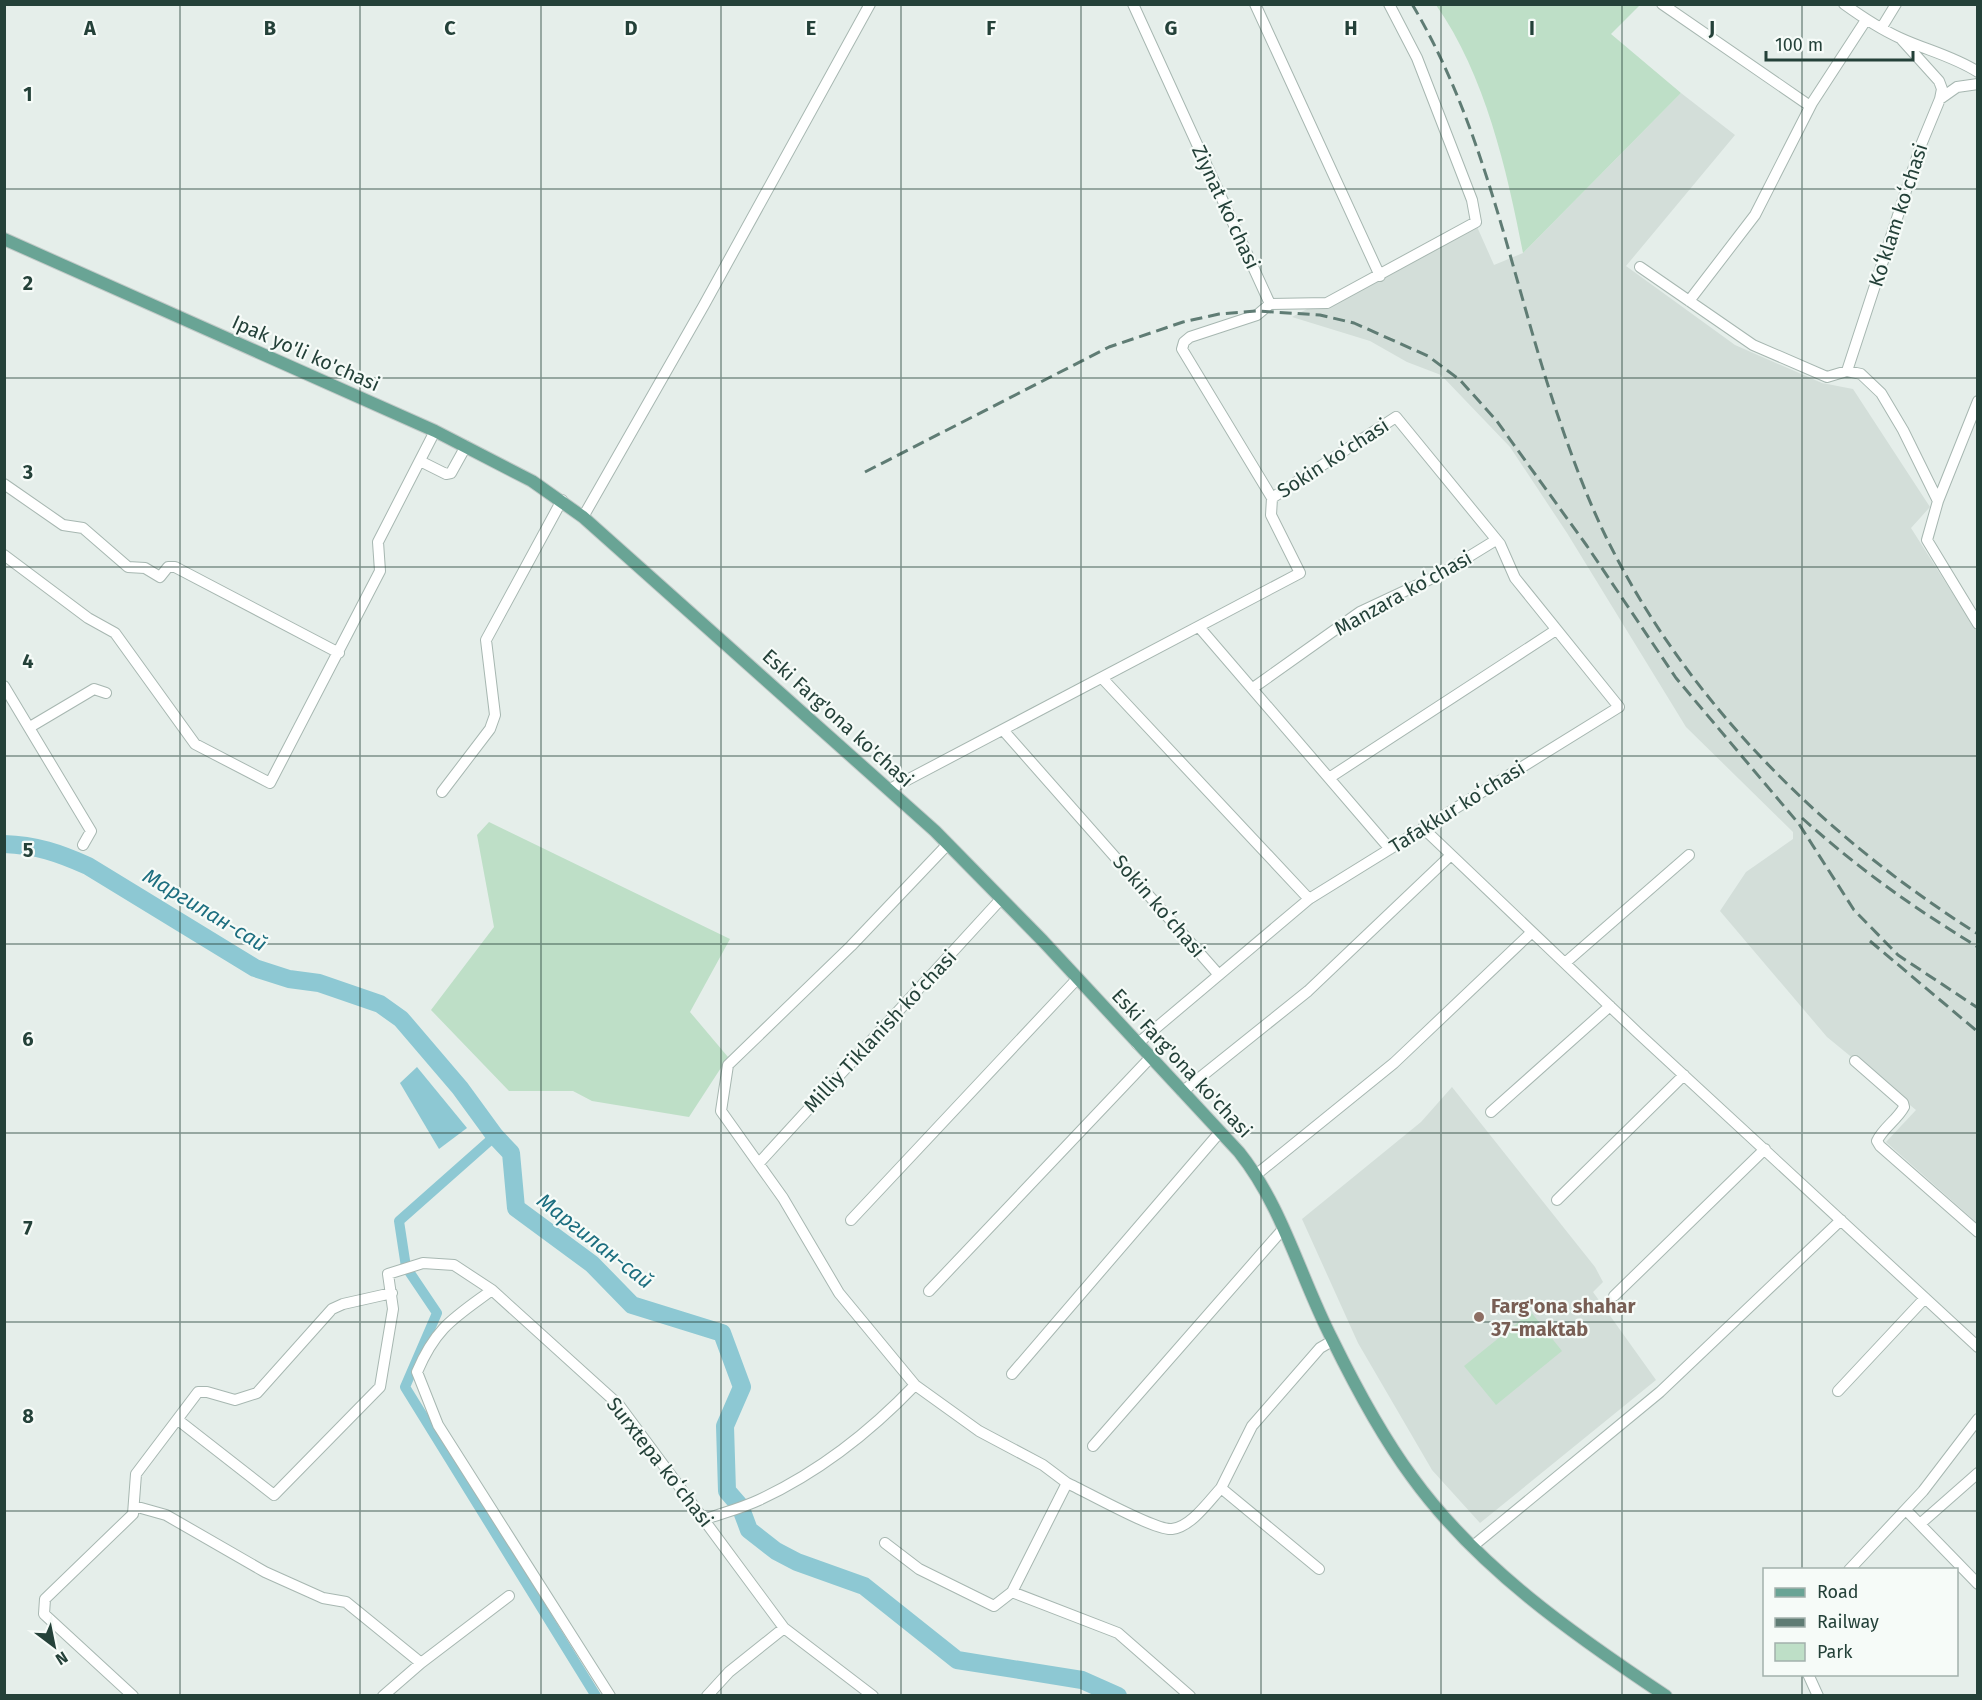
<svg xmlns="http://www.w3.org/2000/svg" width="1982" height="1700" viewBox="0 0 1982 1700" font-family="'Fira Sans',sans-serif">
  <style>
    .built { fill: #d3ded9 }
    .green { fill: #bedfc7 }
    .water { fill: #8dc8d3 }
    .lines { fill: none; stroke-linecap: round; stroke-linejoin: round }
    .canal { stroke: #8dc8d3; stroke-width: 10 }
    .river { stroke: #8dc8d3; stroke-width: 18 }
    .minor-casing { stroke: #a7b7b1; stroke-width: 12 }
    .major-casing { stroke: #c2cac8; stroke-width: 14 }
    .minor { stroke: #fff; stroke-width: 10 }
    .major { stroke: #69a495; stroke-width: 12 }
    .rail { stroke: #5f7c74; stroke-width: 3; stroke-dasharray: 12 6; stroke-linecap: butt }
    .grid { fill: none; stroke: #244139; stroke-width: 1.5; stroke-opacity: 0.55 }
    .education-dot { fill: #8d6e63; stroke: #f6fbf8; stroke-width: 2 }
    .labels { text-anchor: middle; stroke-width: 4.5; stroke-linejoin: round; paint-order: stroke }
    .street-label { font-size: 20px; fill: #244139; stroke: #f6fbf8 }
    .education-label { font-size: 20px; font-weight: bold; fill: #785e54; stroke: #f6fbf8; text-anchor: start }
    .water-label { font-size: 21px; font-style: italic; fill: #1c6e7f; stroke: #f6fbf8 }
    .grid-label { font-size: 20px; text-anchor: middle; font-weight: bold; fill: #244139; stroke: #f6fbf8; stroke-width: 4.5; stroke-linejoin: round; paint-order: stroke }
  </style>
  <rect width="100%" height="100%" fill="#e5eeea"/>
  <path class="built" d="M1681 93 1735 135 1626 266 1735 345 1822 383 1853 389 1930 507 1911 528 1977 632V1223L1886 1142 1916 1110 1827 1037 1720 911 1746 872 1793 839V832L1686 727 1567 533 1510 447 1441 375 1407 362 1370 341 1292 317 1474 220 1494 265 1523 253Z
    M1452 1087 1595 1267 1603 1282 1593 1292 1656 1380 1480 1523 1432 1470 1358 1343 1302 1219 1421 1122Z"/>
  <path class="green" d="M1436 5H1640L1611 34 1681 93 1523 253C1507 170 1485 74 1436 5Z
    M489 822 730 939 690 1012 728 1057 689 1117 592 1101 573 1091H509L431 1010 494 927 477 835Z
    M1531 1312 1562 1351 1496 1405 1464 1366Z"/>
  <path class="water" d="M417 1067 467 1128 439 1149 400 1083Z"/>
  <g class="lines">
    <path class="canal" d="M495 1136 399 1221 406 1267 437 1313 405 1387 596 1696"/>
    <path class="river" d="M4 844C36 845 59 853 88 866L255 968 289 979 319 983 380 1004 401 1019 460 1088 495 1136 511 1153 516 1208 592 1264 632 1305 722 1333 742 1387 725 1426 727 1491 740 1506 749 1530 776 1551 797 1562 864 1586 957 1660 1082 1680 1118 1696"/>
    <defs>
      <path id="minor" d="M1133 4 1270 304
        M1255 4 1380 276
        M1662 4 1810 106
        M1844 4C1862 17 1880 29 1900 38 1926 50 1953 56 1978 72
        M1882 27 1896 4
        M1902 40 1939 81 1942 89 1940 99
        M1640 267 1753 345 1827 377 1847 371 1861 374 1881 393 1903 430 1938 501
        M1689 301 1755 215 1812 103 1866 20
        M1270 304 1327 303 1476 222 1472 200 1417 58 1389 4
        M1270 304 1257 315 1190 337 1184 342 1182 349 1272 498
        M1847 371 1921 145 1940 99 1957 87 1978 84
        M1978 401 1938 501 1927 540 1978 624
        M420 461 446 474 451 473 466 446
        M4 484 63 525 83 528 128 567 145 568 160 577 168 567H175L339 653
        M583 517 704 305 870 4
        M4 555 88 618 115 633 195 744 270 783 380 571 378 542 435 431
        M1199 627 1390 849
        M1102 678 1309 899
        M4 686 91 831 83 845
        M1253 688 1360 612 1439 575 1496 540
        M30 727 94 689 106 693
        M1003 730 1219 975
        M1329 778 1556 630
        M890 789 1300 573 1271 515 1272 498 1396 417 1500 544 1515 578 1619 707 1309 899 1137 1044
        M442 792 490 729 495 715 486 640 562 500
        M1423 828 1638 1033 1978 1347
        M948 844 851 946 728 1065 721 1111 783 1198 839 1293 915 1385 979 1431 1043 1465 1067 1483
        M1565 963 1689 855
        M1855 1061 1903 1103 1904 1107C1897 1120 1883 1128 1877 1141L1880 1146 1978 1232
        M1182 1092 1308 991 1451 855
        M1491 1112 1610 1006
        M759 1163 1001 899
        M1257 1174 1394 1063 1532 932
        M1557 1200 1684 1075
        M851 1220 1077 979
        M492 1290C454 1318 436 1327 417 1372L438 1425 610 1696
        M929 1291 1150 1058
        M1614 1296 1765 1149
        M1012 1374 1220 1132
        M1838 1391 1925 1298
        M178 1420 274 1495 380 1387 393 1309 388 1274 423 1263 454 1265 492 1290 619 1405 784 1628 873 1696
        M1093 1446 1284 1228
        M134 1506 166 1515 265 1572 323 1598 346 1602 421 1663
        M1906 1510 1978 1584
        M706 1519C723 1513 742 1508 759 1500 817 1473 871 1431 915 1385
        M1920 1524 1978 1473
        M885 1543 919 1569 994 1606 1012 1592 1067 1483C1087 1492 1155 1531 1172 1529 1191 1527 1209 1501 1221 1488
        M1473 1546 1660 1392 1841 1220
        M1319 1569 1221 1488 1252 1426 1320 1348 1332 1341
        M1849 1570 1923 1491 1978 1419
        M1012 1592 1118 1633 1190 1696
        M1808 1674 1818 1696
        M133 1696 44 1614 45 1599 133 1514 136 1474 198 1392H207L235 1400 257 1393 332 1309 343 1304 392 1293
        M383 1696 421 1663 509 1596
        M707 1696 729 1672 784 1628"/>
      <path id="major" d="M4 239 435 431 532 481 583 517 935 831 1043 941 1239 1152C1283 1207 1300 1277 1332 1339 1355 1386 1381 1435 1412 1477 1477 1567 1574 1635 1666 1696"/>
    </defs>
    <use href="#minor" class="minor-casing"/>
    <use href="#major" class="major-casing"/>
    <use href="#minor" class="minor"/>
    <use href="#major" class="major"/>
    <path class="rail" d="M1412 4C1484 125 1510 269 1553 401 1568 446 1585 494 1606 537 1687 702 1824 837 1978 934
      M865 472 1109 347 1183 322 1219 314 1257 311 1320 315 1354 323 1428 356 1460 380 1496 420 1587 546 1676 678 1799 824 1854 910 1898 955 1978 1008
      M1802 818C1859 869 1912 907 1978 947
      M1870 941 1978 1032"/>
  </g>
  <path class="grid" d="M180 4V1696M360 4V1696M541 4V1696M721 4V1696M901 4V1696M1081 4V1696M1261 4V1696M1441 4V1696M1622 4V1696M1802 4V1570M4 189H1978M4 378H1978M4 567H1978M4 756H1978M4 944H1978M4 1133H1978M4 1322H1978M4 1511H1978M1802 1674V1696"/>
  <circle class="education-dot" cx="1479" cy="1317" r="6"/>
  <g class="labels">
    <g class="street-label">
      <text transform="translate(1226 207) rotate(65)" y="7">Ziynat koʻchasi</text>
      <text transform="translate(1898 215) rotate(-72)" y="7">Koʻklam koʻchasi</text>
      <text transform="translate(306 353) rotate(24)" y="7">Ipak yo'li ko'chasi</text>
      <text transform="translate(1333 458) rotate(-33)" y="7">Sokin koʻchasi</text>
      <text transform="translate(1403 593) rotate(-29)" y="7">Manzara koʻchasi</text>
      <text transform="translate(838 718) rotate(42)" y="7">Eski Farg'ona ko'chasi</text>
      <text transform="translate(1457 807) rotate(-32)" y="7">Tafakkur koʻchasi</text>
      <text transform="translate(1159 906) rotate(49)" y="7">Sokin koʻchasi</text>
      <text transform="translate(880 1031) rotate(-47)" y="7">Milliy Tiklanish koʻchasi</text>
      <text transform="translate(1182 1063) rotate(47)" y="7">Eski Farg'ona ko'chasi</text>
      <text transform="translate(660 1462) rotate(52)" y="7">Surxtepa koʻchasi</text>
    </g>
    <g class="education-label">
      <text x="1491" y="1313">Farg'ona shahar<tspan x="1491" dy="23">37-maktab</tspan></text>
    </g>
    <g class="water-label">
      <text transform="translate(205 910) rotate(31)" y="7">Маргилан-сай</text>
      <text transform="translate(595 1241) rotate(38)" y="7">Маргилан-сай</text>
    </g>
  </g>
  <g class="grid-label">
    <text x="90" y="35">A</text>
    <text x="270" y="35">B</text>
    <text x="450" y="35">C</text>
    <text x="631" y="35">D</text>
    <text x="811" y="35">E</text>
    <text x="991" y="35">F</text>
    <text x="1171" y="35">G</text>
    <text x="1351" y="35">H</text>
    <text x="1532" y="35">I</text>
    <text x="1712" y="35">J</text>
    <text x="28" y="101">1</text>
    <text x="28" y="290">2</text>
    <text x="28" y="479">3</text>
    <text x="28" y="668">4</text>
    <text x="28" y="857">5</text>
    <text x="28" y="1046">6</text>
    <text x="28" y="1235">7</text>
    <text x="28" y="1423">8</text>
  </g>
  <rect width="1982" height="1700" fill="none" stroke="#244139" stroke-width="12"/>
  <rect x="1763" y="1568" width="195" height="108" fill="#f6fbf8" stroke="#a2b1ac" stroke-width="1.5"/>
  <rect x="1775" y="1588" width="30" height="9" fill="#69a495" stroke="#a2b1ac" stroke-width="1.5"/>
  <text x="1817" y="1598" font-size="18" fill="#244139">Road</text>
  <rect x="1775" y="1618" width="30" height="9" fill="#5f7c74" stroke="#a2b1ac" stroke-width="1.5"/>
  <text x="1817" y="1628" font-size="18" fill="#244139">Railway</text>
  <rect x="1775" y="1643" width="30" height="18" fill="#bedfc7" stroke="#a2b1ac" stroke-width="1.5"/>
  <text x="1817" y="1658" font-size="18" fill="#244139">Park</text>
  <g transform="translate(54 1646) rotate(148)" stroke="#f6fbf8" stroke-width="4.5" paint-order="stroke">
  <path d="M0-4.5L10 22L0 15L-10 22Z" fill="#244139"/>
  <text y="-9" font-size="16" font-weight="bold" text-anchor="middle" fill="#244139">N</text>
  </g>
  <path d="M1766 51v9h147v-9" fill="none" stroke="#244139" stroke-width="3"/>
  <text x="1775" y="51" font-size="18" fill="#244139" stroke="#f6fbf8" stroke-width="4.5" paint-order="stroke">100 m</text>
</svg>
